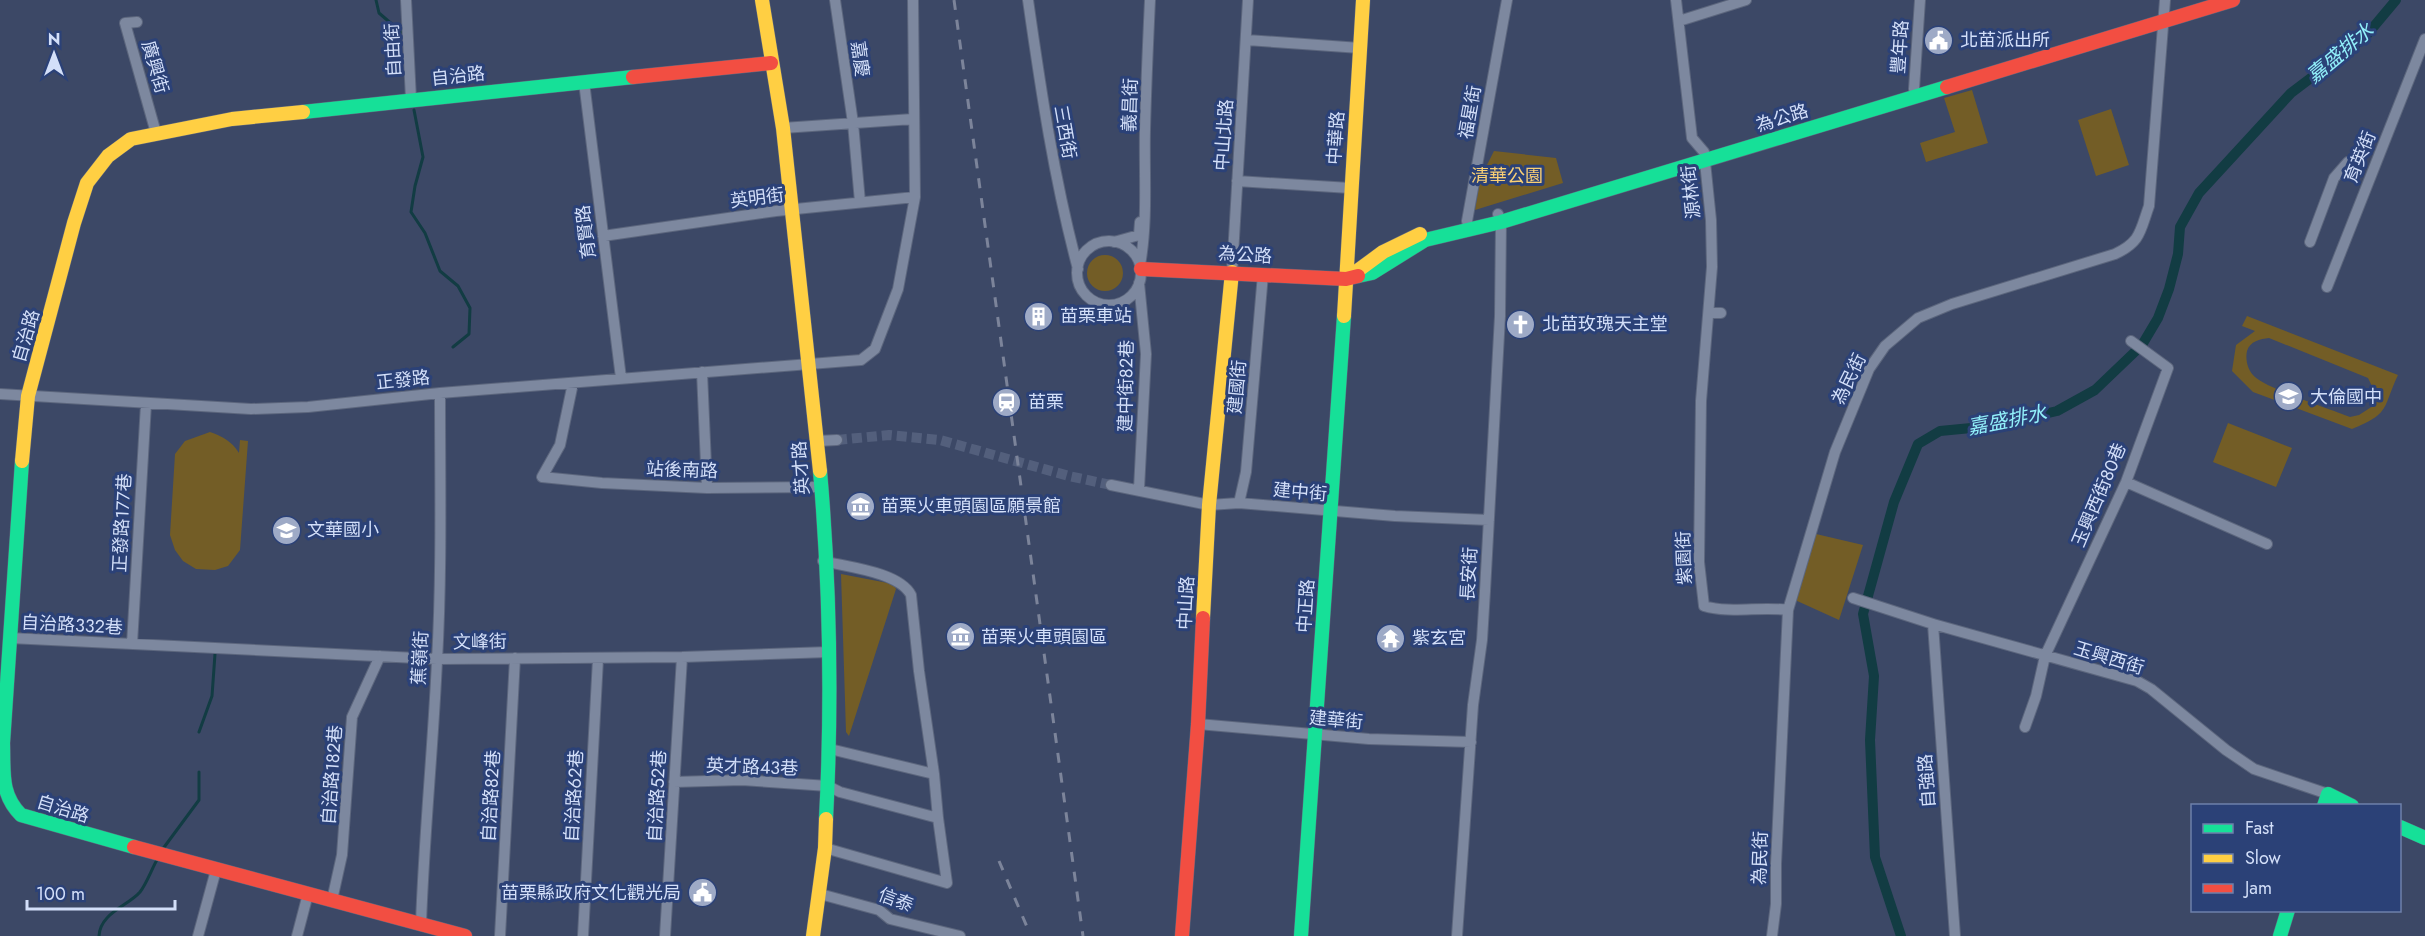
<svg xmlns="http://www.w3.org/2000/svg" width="2425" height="936" viewBox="0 0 2425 936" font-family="Jost,'Noto Sans TC',sans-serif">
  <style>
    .green { fill: #735d26; fill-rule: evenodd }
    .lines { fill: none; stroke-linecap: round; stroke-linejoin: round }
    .stream { stroke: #123c43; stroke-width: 3 }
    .canal { stroke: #123c43; stroke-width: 10 }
    .street-tunnel { stroke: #535f7c; stroke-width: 10; stroke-dasharray: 10 5; stroke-linecap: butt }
    .street-casing { stroke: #5c667d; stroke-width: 12 }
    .fast-casing { stroke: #5c667d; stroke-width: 15 }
    .slow-casing { stroke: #5c667d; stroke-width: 15 }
    .jam-casing { stroke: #5c667d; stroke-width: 15 }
    .street { stroke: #7d889f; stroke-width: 10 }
    .fast { stroke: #16e098; stroke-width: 14 }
    .slow { stroke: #ffcf43; stroke-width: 14 }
    .jam { stroke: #f24e42; stroke-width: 14 }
    .rail { stroke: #7c849a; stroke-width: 3; stroke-dasharray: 10 10; stroke-linecap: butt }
    .labels { text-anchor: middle; stroke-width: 6; stroke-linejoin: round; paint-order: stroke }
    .poi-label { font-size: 18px; fill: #d3dff9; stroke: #2b4177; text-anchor: start }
    .street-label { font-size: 18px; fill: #d3dff9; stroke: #2b4177 }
    .park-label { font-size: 18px; fill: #fad074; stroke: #2b4177 }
    .water-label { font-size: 20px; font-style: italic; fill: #92f0fa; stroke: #2b4177 }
  </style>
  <rect width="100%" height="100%" fill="#3c4866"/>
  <path class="green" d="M1972 90 1988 143 1926 162 1920 143 1955 132 1944 98Z
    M2111 109 2129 165 2096 176 2078 120Z
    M1494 151 1556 158 1563 183 1475 210 1480 179Z
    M1087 273a18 18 0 1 1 36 0a18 18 0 1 1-36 0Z
    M2247 316 2398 375C2382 409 2391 413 2352 429L2253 392 2232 371 2236 345 2255 331 2242 326ZM2269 338 2368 378 2375 392 2373 406 2359 415 2350 417C2330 409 2268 389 2255 377 2248 371 2245 360 2247 351 2250 341 2260 339 2269 338Z
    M2228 423 2292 448 2276 487 2213 462Z
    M210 432C224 437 231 441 239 453L240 440 248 441 240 550 228 566 215 570 196 569 183 561 175 550 170 535 175 454 185 441Z
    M1816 534 1863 545 1839 620 1795 600Z
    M841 574 893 584 896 589 849 736 846 732Z"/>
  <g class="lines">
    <path class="stream" d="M376 0 379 13 401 32
      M414 110 423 157 415 186 411 212 425 233 440 271 458 286 470 308 469 334 453 347
      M199 732 212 696 215 654
      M162 850 199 800V772
      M99 936C100 913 128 906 140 892 147 883 152 868 158 858"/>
    <path class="canal" d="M1901 936 1875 857 1870 740 1874 676 1863 614 1894 502 1918 444 1940 431 1992 426 2057 411 2095 390 2142 345 2158 318 2169 289 2178 254 2180 227 2199 193 2291 93 2365 37 2396 0"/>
    <path class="street-tunnel" d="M837 440 889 435 940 440 1069 476 1111 485"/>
    <defs>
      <path id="street" d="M406 0 411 99
        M835 0 853 123 860 202
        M1028 0C1041 91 1054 179 1078 269
        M1676 0 1692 138 1704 152 1711 220 1712 267 1701 401 1699 562 1704 606C1731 614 1760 606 1788 610
        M1679 21 1746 0
        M137 22 125 23 156 133
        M1247 40 1360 48
        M584 82 621 378
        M1916 96 1914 89 1920 0
        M783 128 913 119
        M1237 181 1350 188
        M1469 229 1467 221 1507 0
        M603 236 776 211 915 197
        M1077 273a32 32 0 1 1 64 0a32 32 0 1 1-64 0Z
        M1114 242 1139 235 1140 222
        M2310 242 2334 178 2348 162
        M1140 265C1148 220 1144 175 1145 130 1146 87 1148 43 1150 0
        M1232 272 1248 0
        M2327 287 2425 39
        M1709 313H1721
        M702 372 707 488
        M573 383 560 445 542 477 602 483 707 488 821 487
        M0 394 251 409 308 407 440 393 861 360 875 349 898 289 915 197 913 0
        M817 441 837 440
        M2126 482 2267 544
        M1111 485 1209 505 1239 503 1395 516 1489 520
        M1139 489 1146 354 1139 283
        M1239 503 1246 472 1263 274
        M823 561C847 567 899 572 911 595L919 671 934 774 938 818 947 883 825 848
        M1853 598 1933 624 2137 681 2151 689 2226 750 2254 769 2328 794
        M1933 624 1955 936
        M10 638 437 659 682 657 829 652
        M132 644 146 404
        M1198 724 1369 739 1471 742
        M2025 727 2036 696 2045 656 2126 482 2168 368 2131 341
        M830 749 934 774
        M674 782 742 780 828 786 840 792 938 818
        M820 894 879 910 890 919 960 936
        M332 900 342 855 352 717 380 656
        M421 924C424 836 433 749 437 661 442 572 440 482 440 393
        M198 936 216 870
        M297 936 308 894
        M500 936 515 658
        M583 936 598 659
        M665 936 682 657
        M1457 936 1473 705 1482 640 1485 591 1500 316 1501 222 1498 214
        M1772 936 1776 904V864L1788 610 1835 452 1869 369 1885 346 1918 318 1952 304 2115 254C2141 242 2140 231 2149 206L2165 0"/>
      <path id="fast" d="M303 112 633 77
        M1358 276 1372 273 1425 240 1501 222 1947 87
        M22 461 3 743C4 772 0 794 21 815L134 847
        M820 471C830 587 832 704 826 819
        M2324 806 2328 794 2352 806
        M2400 827 2425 838
        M1301 936 1344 316
        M2280 936 2288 910"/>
      <path id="slow" d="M762 0 783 128 820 471
        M1349 277 1383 252 1420 234
        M1344 316 1363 0
        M22 461 28 396 74 223 87 183 108 156 131 139 232 119 303 112
        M1203 618 1209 505 1232 272
        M813 936 825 848 826 819"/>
      <path id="jam" d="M633 77 771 63
        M1947 87 2233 0
        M1141 269 1346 279 1358 276
        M134 847 465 936
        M1182 936 1198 724 1203 618"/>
    </defs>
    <use href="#street" class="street-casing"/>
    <use href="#fast" class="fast-casing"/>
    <use href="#slow" class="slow-casing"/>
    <use href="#jam" class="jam-casing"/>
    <use href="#street" class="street"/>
    <use href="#fast" class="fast"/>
    <use href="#slow" class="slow"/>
    <use href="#jam" class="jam"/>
    <path class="rail" d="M954 0 1083 936
      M999 861 1030 934"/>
  </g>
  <defs>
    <symbol id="civic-disc" viewBox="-11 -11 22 22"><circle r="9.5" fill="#9eaac6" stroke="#2b4177"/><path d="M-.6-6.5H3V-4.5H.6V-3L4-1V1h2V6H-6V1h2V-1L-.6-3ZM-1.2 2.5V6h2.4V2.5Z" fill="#fff"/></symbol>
    <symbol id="building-disc" viewBox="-11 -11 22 22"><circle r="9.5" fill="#9eaac6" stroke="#2b4177"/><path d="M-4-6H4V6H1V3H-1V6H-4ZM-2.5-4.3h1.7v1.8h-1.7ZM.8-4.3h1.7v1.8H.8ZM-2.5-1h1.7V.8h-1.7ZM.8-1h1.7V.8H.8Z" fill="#fff"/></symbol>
    <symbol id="church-disc" viewBox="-11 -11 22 22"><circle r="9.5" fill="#9eaac6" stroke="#2b4177"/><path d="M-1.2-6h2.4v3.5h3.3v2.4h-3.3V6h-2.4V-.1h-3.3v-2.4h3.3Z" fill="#fff"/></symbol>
    <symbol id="school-disc" viewBox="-11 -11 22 22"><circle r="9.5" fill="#9eaac6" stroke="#2b4177"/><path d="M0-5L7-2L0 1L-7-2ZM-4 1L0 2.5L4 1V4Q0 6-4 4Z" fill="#fff"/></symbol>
    <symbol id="station-disc" viewBox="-11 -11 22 22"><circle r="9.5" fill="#9eaac6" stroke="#2b4177"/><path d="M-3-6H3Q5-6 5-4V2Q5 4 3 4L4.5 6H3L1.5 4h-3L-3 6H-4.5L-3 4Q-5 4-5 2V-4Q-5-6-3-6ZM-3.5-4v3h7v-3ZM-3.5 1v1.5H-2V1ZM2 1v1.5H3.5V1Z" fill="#fff"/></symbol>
    <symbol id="museum-disc" viewBox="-11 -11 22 22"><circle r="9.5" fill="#9eaac6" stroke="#2b4177"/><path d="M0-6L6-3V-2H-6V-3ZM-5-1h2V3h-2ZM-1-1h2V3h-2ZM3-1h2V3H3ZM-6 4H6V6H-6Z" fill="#fff"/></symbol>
    <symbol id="temple-disc" viewBox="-11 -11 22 22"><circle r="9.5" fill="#9eaac6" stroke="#2b4177"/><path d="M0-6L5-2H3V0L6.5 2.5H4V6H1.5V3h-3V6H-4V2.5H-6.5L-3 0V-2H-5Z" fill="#fff"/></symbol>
  </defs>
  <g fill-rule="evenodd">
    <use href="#civic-disc" x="1922" y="24" width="33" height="33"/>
    <use href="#building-disc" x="1022" y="300" width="33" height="33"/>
    <use href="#church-disc" x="1504" y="308" width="33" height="33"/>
    <use href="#school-disc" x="2272" y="380" width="33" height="33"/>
    <use href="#station-disc" x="990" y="386" width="33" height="33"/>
    <use href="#museum-disc" x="844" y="490" width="33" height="33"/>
    <use href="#school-disc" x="270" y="514" width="33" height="33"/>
    <use href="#museum-disc" x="944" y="620" width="33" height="33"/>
    <use href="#temple-disc" x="1374" y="622" width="33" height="33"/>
    <use href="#civic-disc" x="686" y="876" width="33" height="33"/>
  </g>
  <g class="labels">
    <g class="poi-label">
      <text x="1960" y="46">北苗派出所</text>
      <text x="1060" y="322">苗栗車站</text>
      <text x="1542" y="330">北苗玫瑰天主堂</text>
      <text x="2310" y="403">大倫國中</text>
      <text x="1028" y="408">苗栗</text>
      <text x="881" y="512">苗栗火車頭園區願景館</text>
      <text x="307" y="536">文華國小</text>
      <text x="981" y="643">苗栗火車頭園區</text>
      <text x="1412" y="644">紫玄宮</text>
      <text x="681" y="899" text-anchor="end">苗栗縣政府文化觀光局</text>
    </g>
    <g class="street-label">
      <text transform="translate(1900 47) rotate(-86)" y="6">豐年路</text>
      <text transform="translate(393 50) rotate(-93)" y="6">自由街</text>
      <text transform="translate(860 59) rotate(82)" y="6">嘉慶</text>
      <text transform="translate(155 67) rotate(74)" y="6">廣興街</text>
      <text transform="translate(458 76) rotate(-6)" y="6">自治路</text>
      <text transform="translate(1130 105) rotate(-88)" y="6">義昌街</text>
      <text transform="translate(1470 112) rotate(-80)" y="6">福星街</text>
      <text transform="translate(1782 118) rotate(-17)" y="6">為公路</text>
      <text transform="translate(1065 132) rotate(80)" y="6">三西街</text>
      <text transform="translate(1224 135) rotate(-86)" y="6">中山北路</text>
      <text transform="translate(1336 138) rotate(-86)" y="6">中華路</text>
      <text transform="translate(2360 157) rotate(-68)" y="6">育英街</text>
      <text transform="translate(1691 192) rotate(-96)" y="6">源林街</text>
      <text transform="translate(757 198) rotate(-7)" y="6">英明街</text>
      <text transform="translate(586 232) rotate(-97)" y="6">育賢路</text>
      <text transform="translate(1245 255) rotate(3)" y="6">為公路</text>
      <text transform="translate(26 336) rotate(-74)" y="6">自治路</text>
      <text transform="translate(1849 379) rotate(-64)" y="6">為民街</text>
      <text transform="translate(403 380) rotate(-6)" y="6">正發路</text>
      <text transform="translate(1126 386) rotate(-89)" y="6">建中街82巷</text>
      <text transform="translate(1237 387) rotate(-85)" y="6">建國街</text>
      <text transform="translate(801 468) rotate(-94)" y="6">英才路</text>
      <text transform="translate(682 470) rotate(2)" y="6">站後南路</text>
      <text transform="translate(1300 492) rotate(5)" y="6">建中街</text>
      <text transform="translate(2099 495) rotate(-67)" y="6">玉興西街80巷</text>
      <text transform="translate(122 523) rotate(-87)" y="6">正發路177巷</text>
      <text transform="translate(1684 558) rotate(-92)" y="6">紫園街</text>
      <text transform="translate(1469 574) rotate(-87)" y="6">長安街</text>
      <text transform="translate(1186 603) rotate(-87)" y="6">中山路</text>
      <text transform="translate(1306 606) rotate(-86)" y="6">中正路</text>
      <text transform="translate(72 625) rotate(3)" y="6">自治路332巷</text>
      <text transform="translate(480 642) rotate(-1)" y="6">文峰街</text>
      <text transform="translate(420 658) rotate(-87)" y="6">蕉嶺街</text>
      <text transform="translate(2109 658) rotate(17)" y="6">玉興西街</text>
      <text transform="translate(1336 720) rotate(5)" y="6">建華街</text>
      <text transform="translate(752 767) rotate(2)" y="6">英才路43巷</text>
      <text transform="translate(332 775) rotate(-86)" y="6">自治路182巷</text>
      <text transform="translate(1927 781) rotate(-94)" y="6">自強路</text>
      <text transform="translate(491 796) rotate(-87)" y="6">自治路82巷</text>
      <text transform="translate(574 796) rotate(-87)" y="6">自治路62巷</text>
      <text transform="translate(657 796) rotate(-87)" y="6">自治路52巷</text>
      <text transform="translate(63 809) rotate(17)" y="6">自治路</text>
      <text transform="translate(1760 858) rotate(-88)" y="6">為民街</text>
      <text transform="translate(896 900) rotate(21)" y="6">信泰</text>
    </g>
    <g class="park-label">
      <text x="1507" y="182">清華公園</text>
    </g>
    <g class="water-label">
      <text transform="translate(2340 53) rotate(-40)" y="7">嘉盛排水</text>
      <text transform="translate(2007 420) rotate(-11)" y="7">嘉盛排水</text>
    </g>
  </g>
  <rect x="2191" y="804" width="210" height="108" fill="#2b4177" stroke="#6e80ab" stroke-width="1.5"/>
  <rect x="2203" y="824" width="30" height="9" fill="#16e098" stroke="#6e80ab" stroke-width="1.5"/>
  <text x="2245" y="834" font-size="18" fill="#d3dff9">Fast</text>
  <rect x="2203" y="854" width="30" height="9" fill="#ffcf43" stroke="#6e80ab" stroke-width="1.5"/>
  <text x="2245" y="864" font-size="18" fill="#d3dff9">Slow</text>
  <rect x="2203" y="884" width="30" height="9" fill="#f24e42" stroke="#6e80ab" stroke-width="1.5"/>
  <text x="2245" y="894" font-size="18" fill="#d3dff9">Jam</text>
  <g transform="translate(54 54)" stroke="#2b4177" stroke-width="4.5" paint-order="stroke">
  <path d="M0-4.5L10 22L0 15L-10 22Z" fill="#d3dff9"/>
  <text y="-9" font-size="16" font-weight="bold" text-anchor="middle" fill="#d3dff9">N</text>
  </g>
  <path d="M27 900v9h148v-9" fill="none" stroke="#d3dff9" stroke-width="3"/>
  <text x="36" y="900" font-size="18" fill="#d3dff9" stroke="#2b4177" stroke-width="4.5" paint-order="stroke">100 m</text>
</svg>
